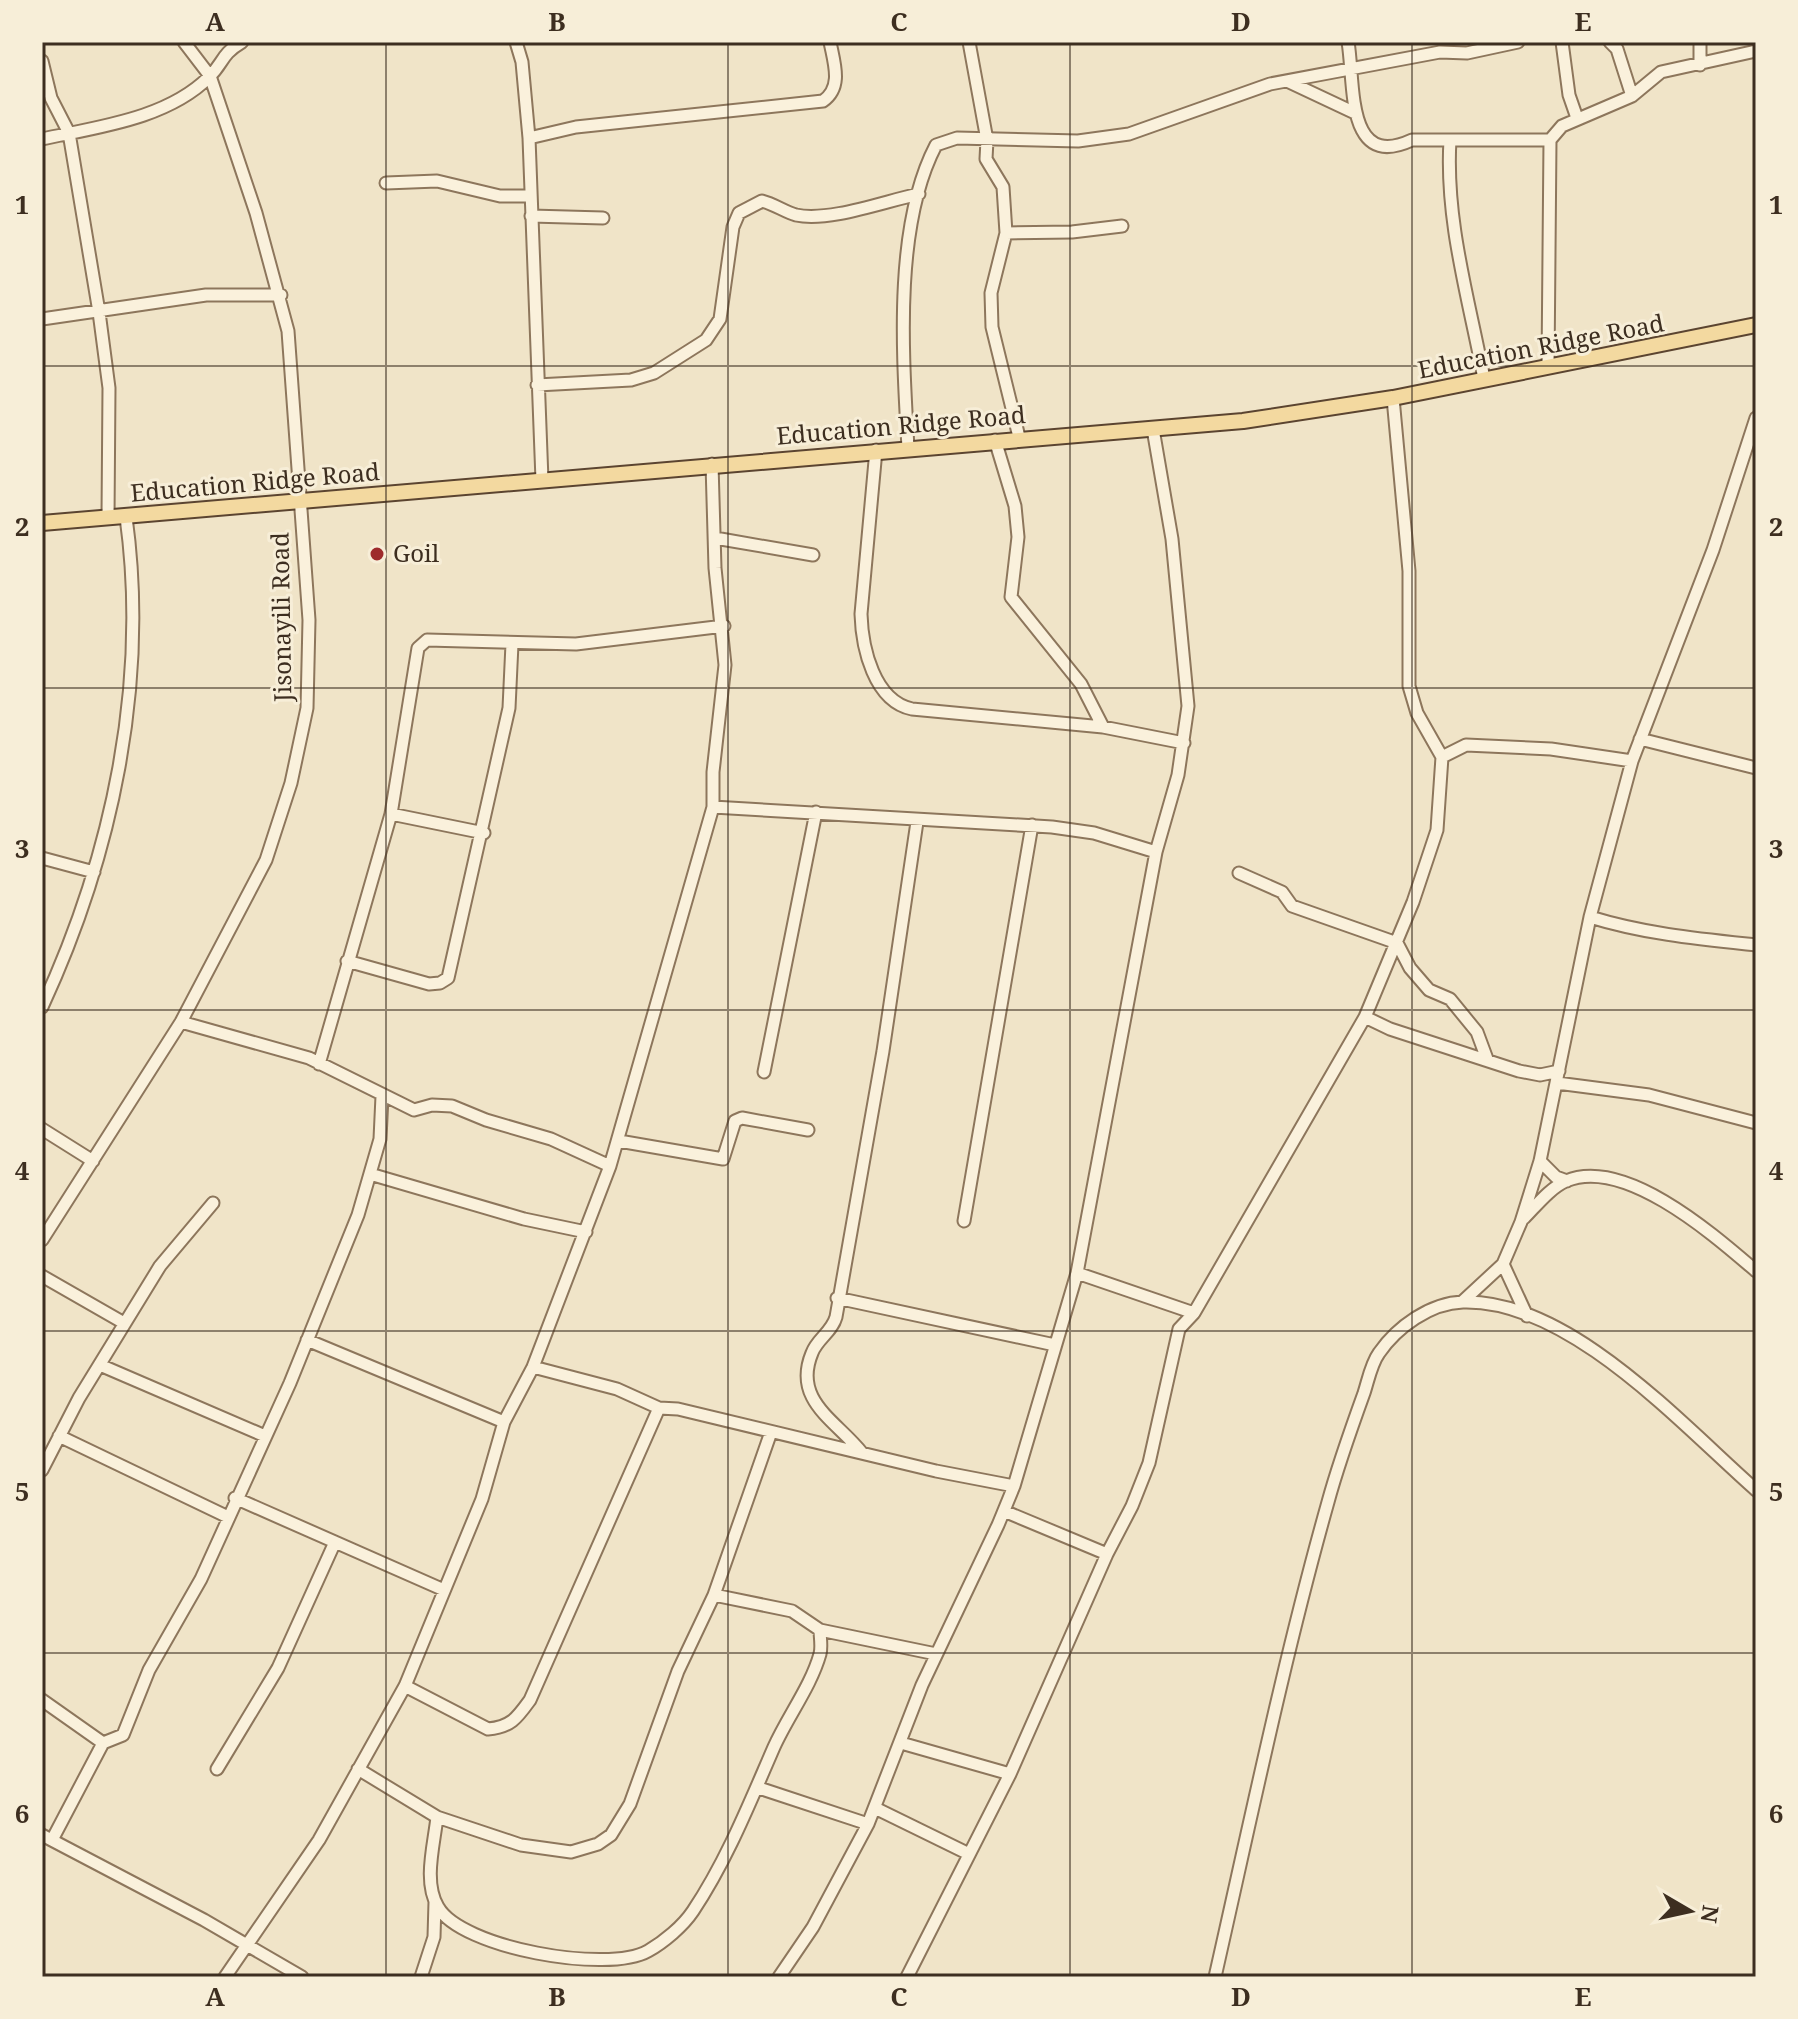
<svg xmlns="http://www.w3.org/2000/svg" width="1798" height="2019" viewBox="0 0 1798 2019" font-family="'Noto Serif',serif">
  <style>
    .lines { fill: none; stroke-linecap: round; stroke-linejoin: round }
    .minor-casing { stroke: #8d765c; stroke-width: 15 }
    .major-casing { stroke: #5b4430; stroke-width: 18 }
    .minor { stroke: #faf1dc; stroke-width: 11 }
    .major { stroke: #f3d9a0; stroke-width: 14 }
    .grid { fill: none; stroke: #3d2e20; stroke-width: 2; stroke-opacity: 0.55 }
    .poi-dot { fill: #9e2a2b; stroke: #f7eed8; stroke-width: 3 }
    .labels { text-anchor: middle; stroke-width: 6; stroke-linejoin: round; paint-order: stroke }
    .street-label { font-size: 24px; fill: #3d2e20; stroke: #f7eed8 }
    .poi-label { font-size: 24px; fill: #3d2e20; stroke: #f7eed8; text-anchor: start }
    .neatline { fill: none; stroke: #3d2e20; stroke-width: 3 }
    .grid-label { font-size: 26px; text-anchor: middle; font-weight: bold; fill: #3d2e20 }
  </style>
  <rect width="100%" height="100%" fill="#f0e4c8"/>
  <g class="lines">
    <defs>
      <path id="minor" d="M516 42 522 62 529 138 542 480
        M969 42 987 140 986 159 1003 187 1006 233 991 293 992 327 1019 437
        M1348 42C1355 83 1345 171 1412 140H1550
        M1562 42 1569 95 1577 118
        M1610 42 1617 49 1632 96
        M1700 42V65
        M42 61 51 98 69 133 99 312 109 388 108 518
        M1287 81 1355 113
        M529 138 576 127 823 101C843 87 834 63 830 42
        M42 139C97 127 167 119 209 77 224 63 220 55 242 42
        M1450 140C1445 221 1469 299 1484 379
        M386 183 437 181 500 196H531
        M531 216 603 218
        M1006 233 1072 232 1122 226
        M42 319 206 295H281
        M1548 367 1550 140 1562 126 1632 96 1661 72 1756 51
        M537 385 631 380 654 373 706 340 720 319 733 227 739 213 762 201C774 204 785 212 796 215 830 222 885 201 919 194
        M995 440 1015 506 1018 537 1011 597 1081 684 1103 727
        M908 448C903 357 893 227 936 145L957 138 1078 141 1129 134 1270 84 1440 52 1467 53 1518 42
        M876 450 861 614C862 648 874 701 912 709L1103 727 1184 743
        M715 538 813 555
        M1640 739 1756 768
        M1442 757 1466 745 1551 749 1632 761
        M713 807 1052 827 1094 833 1156 852
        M391 814 484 833
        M42 858 94 872
        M1239 873 1282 892 1292 906 1397 943 1410 968 1429 990 1450 999 1477 1032 1487 1059
        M1590 917C1645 934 1699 939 1756 945
        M347 961 429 984 440 983 448 978 509 708 512 644
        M42 1007C112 856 149 683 126 517
        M1365 1017 1390 1029 1519 1071 1540 1075 1559 1071
        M181 1022 309 1058 414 1110 432 1105 452 1106 486 1120 551 1139 610 1166
        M319 1064 391 814 418 648 427 640 576 644 724 626
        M764 1072 816 812
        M1557 1083 1649 1095 1756 1123
        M42 1129 93 1161
        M619 1141 723 1159 735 1121 742 1118 808 1130
        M1540 1161 1556 1177 1567 1181
        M370 1174 524 1219 586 1232
        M1524 1218C1536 1206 1550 1188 1566 1181 1625 1156 1715 1236 1756 1271
        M964 1221 1032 825
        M42 1240 181 1022 266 860 291 783 307 708 309 620 288 331 256 213 210 76 184 42
        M1503 1264 1527 1316
        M1077 1273 1194 1313 1365 1017 1413 902 1437 830 1442 757 1417 713 1409 686V571L1393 398
        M42 1276 124 1323
        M837 1298 1055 1345
        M1462 1302 1503 1264 1521 1222 1540 1161 1590 917 1632 761 1713 550 1756 418
        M307 1340 504 1422
        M100 1365 265 1436
        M533 1367 617 1389 659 1408 678 1409 936 1471 1014 1486
        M59 1436 228 1517
        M862 1453C837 1421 792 1401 812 1353 817 1339 832 1332 836 1317L883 1051 917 822
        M42 1470 79 1398 160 1266 213 1203
        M235 1498 444 1590
        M1107 1554 1132 1506 1149 1463 1179 1329 1194 1313
        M820 1630 936 1654
        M405 1686 488 1729C511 1727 517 1718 530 1700L659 1408
        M42 1700 103 1743
        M901 1743 1010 1774
        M217 1769 278 1668 335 1542
        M358 1769 437 1817 521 1845 571 1852 598 1844 611 1835 630 1804 678 1671 714 1595 771 1432
        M759 1788 868 1824
        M875 1808 969 1854
        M437 1817C434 1845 423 1882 438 1907 461 1948 608 1974 648 1951 664 1942 683 1926 693 1911 727 1860 750 1802 774 1747 788 1716 811 1686 820 1654 822 1647 820 1637 820 1630L792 1611 714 1595
        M42 1835 204 1920 302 1977
        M52 1840 103 1743 123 1735 149 1670 201 1579 290 1383 358 1215 380 1139 382 1096
        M225 1977 319 1840 405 1686 482 1499 504 1422 533 1367 610 1166 713 807V772L725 665 715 568 712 464
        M421 1977 434 1937 435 1902
        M779 1977 813 1927 868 1824 922 1685 998 1525 1014 1486 1077 1273 1156 852 1178 775 1188 706 1172 539 1153 429
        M907 1977 1010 1774 1107 1554 1004 1511
        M1215 1977C1251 1818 1284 1658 1328 1502 1338 1465 1351 1429 1364 1393 1368 1381 1371 1364 1379 1353 1397 1327 1430 1303 1463 1302 1569 1299 1681 1424 1756 1490"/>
      <path id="major" d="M42 523 1243 421 1393 398 1756 325"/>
    </defs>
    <use href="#minor" class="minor-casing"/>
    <use href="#major" class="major-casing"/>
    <use href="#minor" class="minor"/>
    <use href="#major" class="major"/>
  </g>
  <path class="grid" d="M386 42V1977M728 42V1977M1070 42V1977M1412 42V1977M42 366H1756M42 688H1756M42 1010H1756M42 1331H1756M42 1653H1756"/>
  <circle class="poi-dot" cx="377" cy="554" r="8"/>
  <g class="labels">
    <g class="street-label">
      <text transform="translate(1541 347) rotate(-11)" y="8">Education Ridge Road</text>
      <text transform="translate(901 426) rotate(-5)" y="8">Education Ridge Road</text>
      <text transform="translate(255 483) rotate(-5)" y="8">Education Ridge Road</text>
      <text transform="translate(282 617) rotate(-91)" y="8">Jisonayili Road</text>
    </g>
    <g class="poi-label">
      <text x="393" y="562">Goil</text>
    </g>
  </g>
  <rect width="1798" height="2019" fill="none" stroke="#f7eed8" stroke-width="88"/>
  <g transform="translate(1690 1911) rotate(99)" stroke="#f7eed8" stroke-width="6" paint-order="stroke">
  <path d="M0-6L14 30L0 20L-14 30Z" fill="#3d2e20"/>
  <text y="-12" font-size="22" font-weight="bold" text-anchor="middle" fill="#3d2e20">N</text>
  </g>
  <rect x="44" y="44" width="1710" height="1931" class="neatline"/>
  <g class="grid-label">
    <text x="215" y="31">A</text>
    <text x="557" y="31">B</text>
    <text x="899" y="31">C</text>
    <text x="1241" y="31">D</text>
    <text x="1583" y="31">E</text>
    <text x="22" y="214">1</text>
    <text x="1776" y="214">1</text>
    <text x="22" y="536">2</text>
    <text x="1776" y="536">2</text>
    <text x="22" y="858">3</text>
    <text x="1776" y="858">3</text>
    <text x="22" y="1180">4</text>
    <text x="1776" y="1180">4</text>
    <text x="22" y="1501">5</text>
    <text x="1776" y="1501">5</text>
    <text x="22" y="1823">6</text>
    <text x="1776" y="1823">6</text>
    <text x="215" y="2006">A</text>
    <text x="557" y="2006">B</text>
    <text x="899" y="2006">C</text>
    <text x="1241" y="2006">D</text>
    <text x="1583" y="2006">E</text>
  </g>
</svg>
